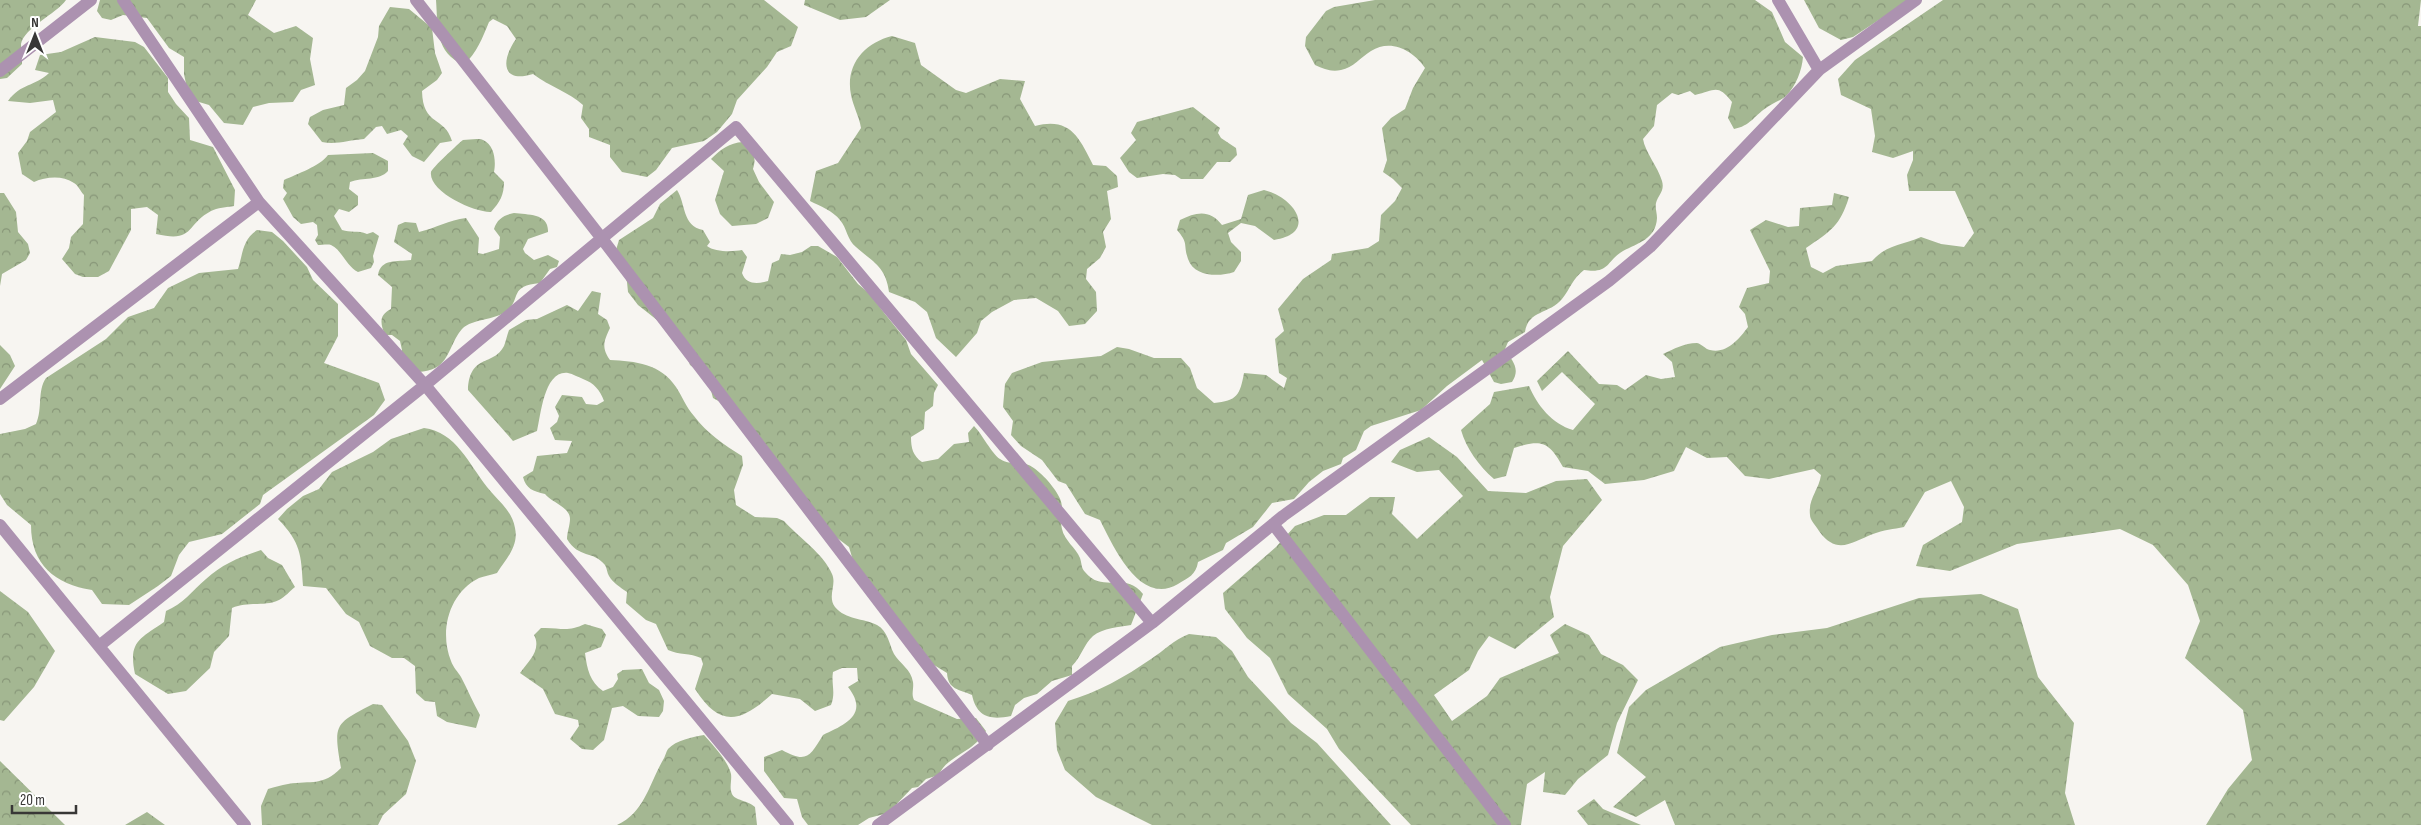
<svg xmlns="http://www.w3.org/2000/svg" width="2421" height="825" viewBox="0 0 2421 825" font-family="'Sofia Sans Condensed',sans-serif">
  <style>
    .forest { fill: url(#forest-crowns) }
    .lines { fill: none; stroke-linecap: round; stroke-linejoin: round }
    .minor { stroke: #ac92b0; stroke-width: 12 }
  </style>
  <defs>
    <pattern id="forest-crowns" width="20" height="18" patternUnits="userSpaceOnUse" patternTransform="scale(1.25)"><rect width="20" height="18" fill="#a4b792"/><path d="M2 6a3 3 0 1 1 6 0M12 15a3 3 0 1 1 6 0" fill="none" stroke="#879678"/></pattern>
  </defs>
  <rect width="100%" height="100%" fill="#f7f5f1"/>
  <path class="forest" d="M0 0H66C56 14 24 28 21 44 21 50 22 57 22 64L7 78 0 79Z
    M100 0H256L248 15 274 33 296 26 313 38 310 59 315 85 301 90 293 102 269 103 253 107 243 125 224 123 209 105 189 99 184 74V57L169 48 147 18 123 15 111 20 102 18 97 11Z
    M436 0H764L798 27 791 46 777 52 767 67 737 100 732 114 717 132 704 141 672 148 656 170 647 177 622 172 610 157V145L589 137V129L581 118 583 105C569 92 550 87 533 74 501 84 501 60 516 39L507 26 493 19 489 22C482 39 477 52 464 65 435 53 438 27 436 0Z
    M805 0H890L866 17 840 20 804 5Z
    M1375 0H1755L1772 12 1785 42 1803 57C1802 70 1796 86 1786 96 1780 101 1772 103 1766 108 1754 116 1750 126 1734 129L1728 118 1732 102C1717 83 1715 91 1695 95L1690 91 1678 95 1672 93 1657 105 1654 126 1643 139C1645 152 1658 167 1662 181 1665 191 1658 195 1656 203 1655 208 1657 213 1657 218 1656 239 1638 243 1623 251 1606 261 1610 274 1584 270 1573 278 1570 289 1562 299 1550 314 1528 310 1525 332L1508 342 1505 349C1512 361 1521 368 1512 382L1501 384 1494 382 1482 360 1447 386 1421 410 1371 426 1364 431 1356 450 1343 458 1341 464 1323 471 1309 482 1294 499 1272 503 1253 527 1226 543 1223 550 1198 562C1196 575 1188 578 1178 584 1140 607 1113 546 1100 520L1085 514 1066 484 1058 481 1042 460 1021 446 1011 435 1013 421 1003 407 1005 384 1012 373 1042 362 1101 356 1117 347 1129 349 1154 358H1181L1190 368 1197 388 1214 403C1237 401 1240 395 1244 373L1266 375 1284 388 1287 378 1279 373 1275 339 1284 331 1278 309 1303 279 1331 260 1332 254 1368 248 1379 241 1381 215 1395 201 1402 188 1393 179 1383 172 1387 160 1382 128 1391 118 1405 109 1413 88 1425 68C1414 51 1391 38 1371 51 1361 57 1353 68 1341 70 1331 72 1324 69 1315 65L1305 46 1306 37 1326 11 1334 7Z
    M1804 0H1909L1853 37 1841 40 1819 28Z
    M1943 0H2421L2418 26H2421V825H2206L2228 789 2252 760 2243 710 2185 658 2200 621 2188 585 2153 545 2120 529 2017 544 1950 571 1916 566 1923 545 1962 522 1964 507 1951 481 1925 492 1904 527C1894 529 1883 530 1873 534 1852 542 1837 556 1819 531 1816 526 1810 520 1810 515 1808 498 1819 490 1821 475L1814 469 1769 479 1745 476 1727 457 1707 458 1686 447 1674 471 1644 480 1605 484 1588 471 1563 467C1549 441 1541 439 1514 448L1506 476 1494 479C1479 466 1466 448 1461 430L1490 404 1494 392 1529 386C1537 405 1552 424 1573 430L1595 404 1562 372 1542 391 1537 381 1568 351 1599 384 1617 385 1625 390 1646 375 1661 379 1675 377 1672 362 1663 354C1674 349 1684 343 1697 343 1702 344 1705 349 1710 350 1727 354 1739 339 1748 327L1745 314 1739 307 1747 288 1769 283 1770 271 1750 230 1766 220 1788 227 1799 226 1800 208 1832 205 1834 193 1849 197C1840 226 1831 231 1806 248L1811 267 1823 273 1836 266 1872 261C1886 245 1902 245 1921 237L1941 244 1964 247 1974 233 1955 191H1909L1907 175 1913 160V151L1893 158 1872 152 1875 136 1871 109 1841 95 1838 79 1855 60Z
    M390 7 409 9 432 28 435 53 442 73 437 80 422 91C423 127 444 115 452 141L440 143 424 162 412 156 403 144 408 136 401 130 387 134 382 126 376 127 364 139C349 140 336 145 322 142L308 124 310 117 323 110 344 105 346 88 357 80 365 71 378 37 379 26Z
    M892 36 915 43 921 65 956 90 966 93 1000 79 1025 81 1020 99 1035 126C1070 117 1079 137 1093 165L1106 166 1117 176 1118 187 1107 191 1111 219 1103 232 1106 247 1100 258 1087 269 1086 279 1096 292 1097 311 1085 324 1069 326 1058 311 1036 298 1014 300 992 312 981 321 977 333 956 357 936 338 927 312 915 302 889 292C886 267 873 262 856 247 847 240 847 228 840 220 833 211 820 206 810 201L816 171 838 163 861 128C859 116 853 106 851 95 845 65 864 43 892 36Z
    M95 37 135 42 144 47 168 78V92L176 104 189 118 190 140 213 147 235 190 234 206C227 207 217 208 211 211 185 225 195 243 156 234L158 215 147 207 131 209V230L109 271 98 277H83L75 274 62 259 69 248 71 237 83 224 84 195C81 192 78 185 74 183 62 175 46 177 34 182L22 174 18 153 27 141 30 132 56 112 53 100 30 103 8 101C21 83 34 87 49 73L35 70 40 55 61 52Z
    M1193 107 1220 128 1218 133 1221 138 1236 148 1237 155 1230 162H1217L1203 179H1181L1175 175 1163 174 1137 178 1129 172 1120 158 1136 140 1131 133 1137 122Z
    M463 140C469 140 478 138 483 140 495 145 496 162 494 172L504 182C504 195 500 202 491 212 476 213 428 192 431 172 431 169 459 143 463 140Z
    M743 142C753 151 757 156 753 169L759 182 774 202 768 218 756 224 732 226 720 214 715 200 724 171 711 159C721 149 729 143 743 142Z
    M373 153 388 161V171C379 181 363 177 350 182L349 189 358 196V205L349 212 339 209 334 216 342 230C350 233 358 230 367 234L373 232 379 236 373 256 374 262 371 268 358 272C346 266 342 250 331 245 328 244 322 245 318 245L315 240 318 235 317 225 313 222 301 224 293 217 283 199 287 193 283 188 284 180C297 174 320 166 328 155Z
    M677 190C686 204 682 226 703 230L710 242 707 246C714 252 733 252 742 250L747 257 742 273C746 285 758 284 768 281L772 263 779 260 781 254 790 255 802 252 811 246H818L837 257 858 284 870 294 885 314 906 340 911 354 938 385 934 393 933 406 925 412 924 429 911 437C911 448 913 456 922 462L938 459 954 444 969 442 968 433 974 426C982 434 992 454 1000 459 1008 465 1018 462 1026 464 1036 467 1049 481 1055 490 1068 509 1058 511 1062 529 1064 540 1076 548 1080 558 1082 564 1081 568 1085 572 1103 594 1125 571 1143 594L1131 625C1119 627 1103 628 1093 636 1084 644 1081 657 1072 666V675L1052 681 1037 694 1024 698 1015 705 1011 716C991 720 977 718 972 695 959 689 948 690 947 673L934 665 854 564 849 547 828 531 722 403 713 398 709 383 702 374 690 365 684 349 657 320 638 305 628 292 627 282 616 250 619 240 653 218 660 204Z
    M1264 190C1294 197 1319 233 1274 240L1255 226 1241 223 1228 233 1231 242 1241 252V261L1234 272C1219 277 1194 277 1188 259 1183 244 1189 244 1177 230L1180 220C1196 212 1210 209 1222 225L1241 219 1248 195Z
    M0 193H4L16 212 18 232 28 244 30 253 26 260 2 274 0 286Z
    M514 213C528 215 549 213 548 232L528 239 523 249 525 253 534 260 548 255 559 261 557 267 550 269 540 283C509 286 521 298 508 310 495 321 473 318 462 329 452 340 449 360 437 367 431 371 419 372 411 373L397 362 402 350 400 341 392 335H385C380 323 379 315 391 309L392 287 378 275C381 258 397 262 411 260L412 254 394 242 398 225 405 222 416 223 419 232C436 228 449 220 466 218L479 238 478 253 483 254 499 249 500 237 494 229C497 219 504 215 514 213Z
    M257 230 272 232 283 241 307 267 313 280 338 304V336L324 363 379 383 385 400 374 415 263 495 260 504 222 534 189 542 179 555 171 576 158 586 129 605 102 604 92 590C55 584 31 565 31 525L7 505 0 494V434L25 429 36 424C43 408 37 391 46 378L106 339 128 317 154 308 168 288 199 273 238 269C243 254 242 240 257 230Z
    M592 291 601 293 598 314 607 320 610 328C604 341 601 347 610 360 635 361 661 364 676 387 682 396 686 407 694 416 707 433 724 445 742 456L743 465 734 490 736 505 755 517 777 518 784 521C798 537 824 554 832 574 837 585 827 596 835 607 846 620 863 618 877 625 888 631 889 644 894 654 900 664 911 669 913 682 914 689 911 694 914 700L957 719 976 718 986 731C973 753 945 757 939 775L926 779 918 787 912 788 888 813 869 818 858 825H808L802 817 797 799 784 798 764 771V757L782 750C807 764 810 756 823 735 844 725 870 715 848 687L858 681 857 668H842L833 672C831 684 836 692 831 705L815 711 800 699 772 694C740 723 720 728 695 689L703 664 701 658C690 653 679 655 668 650L656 624 646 620 626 603 627 592C620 587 613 583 609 576 607 573 607 568 605 565 593 550 579 559 567 539 567 533 570 525 570 519 570 507 551 502 545 494 533 491 526 489 523 477L533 471 537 456 567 453 572 441 555 440 550 428 557 422 559 416 555 407 562 395 582 397 586 404 597 405 604 401C600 390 594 383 583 379 578 377 573 374 568 373 544 370 541 415 537 431L513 441 468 390C470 353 493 367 504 346 506 341 507 335 509 330L526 320 537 319 567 305 578 311Z
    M0 345 10 355 15 366 0 389Z
    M424 428C456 432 469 464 487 487 497 500 512 510 515 528 519 546 506 559 497 573 492 575 484 576 479 578 449 593 439 631 451 661 453 667 458 672 461 677 468 690 473 703 480 715L476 728 447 722 437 716 435 702 425 701 416 693 415 666 404 658H392L370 646 359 622 346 614 326 588 303 586C301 554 301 543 278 519L287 509 303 496 319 489 332 472 373 452 391 439Z
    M1429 437 1457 457 1488 491 1526 493 1556 481 1587 479 1602 500 1563 546 1550 597 1554 617 1515 649 1489 636 1478 651 1469 670 1434 695 1452 721 1487 696 1500 678 1559 653 1550 635 1565 624 1589 635 1601 654 1623 665 1638 680 1617 723 1608 755 1578 779 1565 795 1543 792 1545 772 1527 784 1521 825H1411L1339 749 1327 729 1288 694 1270 658 1247 638 1225 609 1223 593 1276 547 1295 526 1324 515H1346L1370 497H1395L1392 514 1417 539 1463 496 1439 470 1417 472 1391 462 1400 450Z
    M261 550 268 558 282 565 295 587C290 591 285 597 279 600 265 607 248 601 232 608L229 636 214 652 210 668 186 691 168 694 135 674C128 641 140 639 164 622L166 611C183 604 192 591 206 579 222 564 240 557 261 550Z
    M0 591 28 612 55 651 34 687 4 721 0 720Z
    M1981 594 2018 609 2038 677 2074 723 2065 793 2075 825H1675L1665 800 1636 817 1613 807 1646 777 1617 753 1629 707 1646 690 1720 647 1772 635 1827 628 1919 598Z
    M585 624 602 629 606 635 601 647 585 653C587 669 590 682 603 691L613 687 618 679 617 674 623 670 642 669 649 683 659 690 664 701 663 711 659 717 638 716 623 706 612 708 604 740 593 750 582 749 570 739 579 726 578 720 555 714 543 689 520 673C528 662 542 650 534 635L541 628C560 627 566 633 585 624Z
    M1189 634 1216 637 1232 651 1248 677 1291 723 1317 743 1391 825H1152L1096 797 1065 770 1057 750 1055 723 1068 701C1098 692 1125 677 1151 659 1165 650 1173 640 1189 634Z
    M373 704 382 705 408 741 416 761 406 794 383 815 378 825H262L261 806 268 789C275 787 281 785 288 784 312 780 322 787 341 768 333 723 335 724 373 704Z
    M704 735C713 745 728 761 731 774 732 780 729 788 732 794 734 800 749 801 755 807L757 825H617C645 812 649 784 663 760 665 757 666 752 668 749 676 740 693 737 704 735Z
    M0 761 65 825H0Z
    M1594 799 1603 809 1641 825H1588L1577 811Z
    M147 812 165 825H125Z"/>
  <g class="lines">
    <path class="minor" d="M123 0 259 202 425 385 788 825
      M416 0 603 240 988 745
      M1778 0 1819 70
      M0 71 91 0
      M0 399 259 202
      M1273 524 1505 825
      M0 525 245 825
      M99 646 425 385 736 127 1152 623
      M878 825 1152 623 1283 516 1609 281 1650 247 1819 70 1916 0"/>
  </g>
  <g transform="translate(35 35)" stroke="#ffffff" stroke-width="4" paint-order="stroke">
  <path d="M0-4L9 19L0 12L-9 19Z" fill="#383736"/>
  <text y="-8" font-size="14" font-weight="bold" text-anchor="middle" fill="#383736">N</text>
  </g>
  <path d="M12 805v8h64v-8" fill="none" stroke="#383736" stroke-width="2.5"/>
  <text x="20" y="805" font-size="15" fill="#383736" stroke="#ffffff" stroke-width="4" paint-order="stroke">20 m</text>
</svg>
